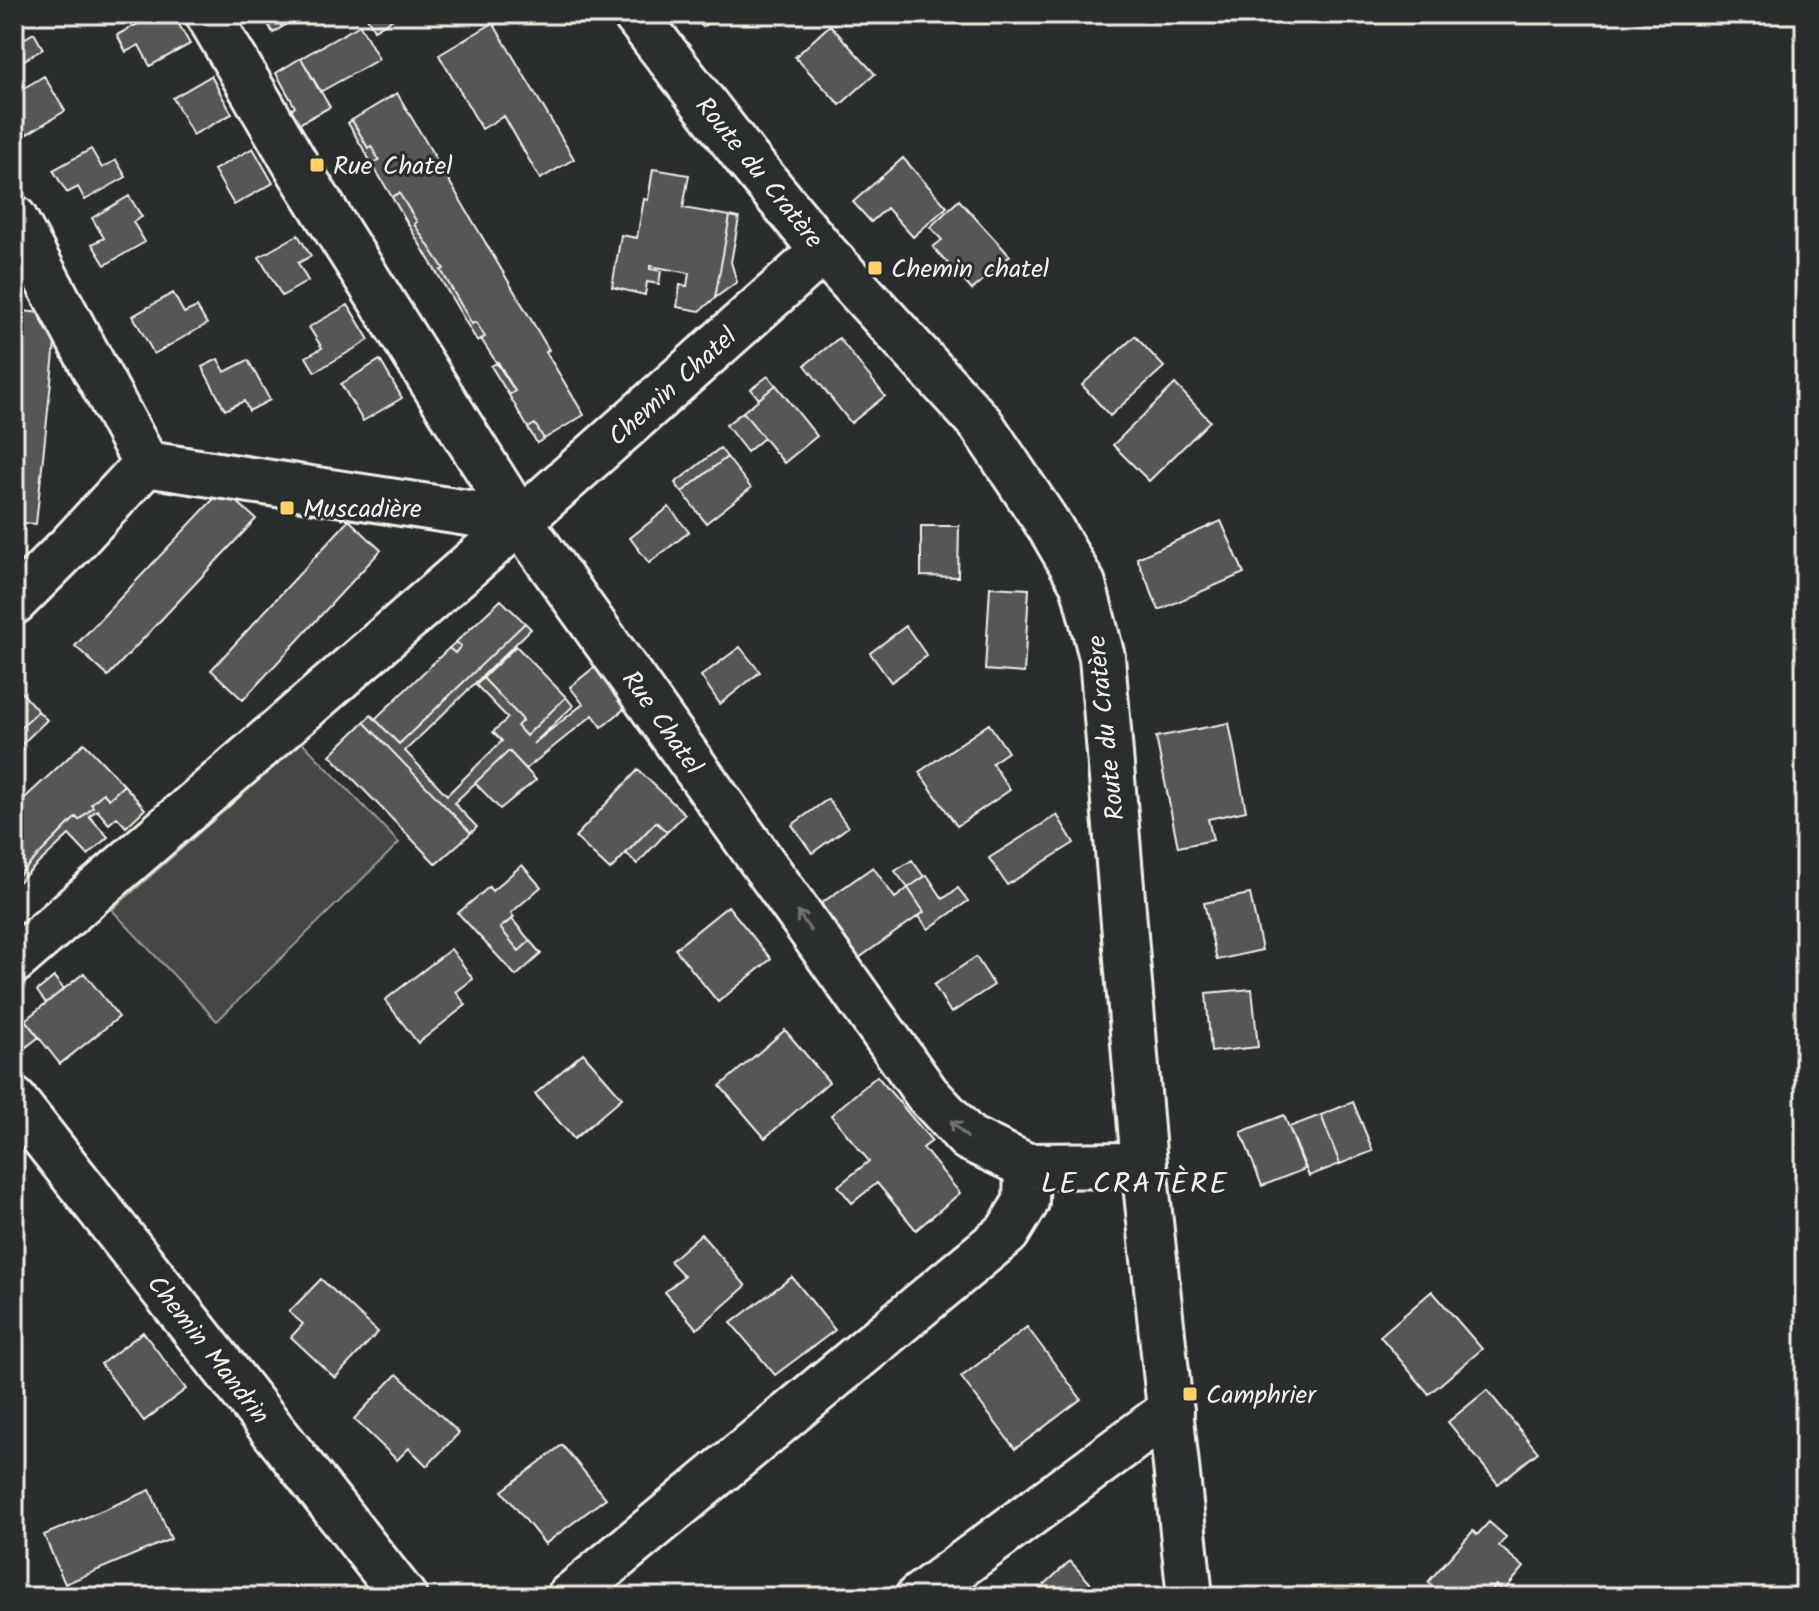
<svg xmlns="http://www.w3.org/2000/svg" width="1819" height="1611" viewBox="0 0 1819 1611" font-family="Kalam,sans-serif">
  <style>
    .green { fill: #444645; stroke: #9c9c96; stroke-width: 2 }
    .building { fill: #555756; stroke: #f4f1e8; stroke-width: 2 }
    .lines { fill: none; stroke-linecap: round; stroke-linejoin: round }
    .minor-casing { stroke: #f4f1e8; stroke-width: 50 }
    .tertiary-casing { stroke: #f4f1e8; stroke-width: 50 }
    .minor { stroke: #2a2d2e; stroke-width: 44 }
    .tertiary { stroke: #2a2d2e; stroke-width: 44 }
    .oneway { stroke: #71726f }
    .poi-dot { fill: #ffd166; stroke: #2a2d2e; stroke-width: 3 }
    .labels { text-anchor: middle; stroke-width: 6; stroke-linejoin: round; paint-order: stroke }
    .poi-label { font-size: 26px; fill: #f4f1e8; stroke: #2a2d2e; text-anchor: start }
    .street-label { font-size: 26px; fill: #f4f1e8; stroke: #2a2d2e }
    .quarter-label { font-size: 30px; letter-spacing: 2px; fill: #f4f1e8; stroke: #2a2d2e }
  </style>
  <rect width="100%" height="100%" fill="#2a2d2e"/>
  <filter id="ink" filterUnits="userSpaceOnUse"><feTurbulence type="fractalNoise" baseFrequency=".0125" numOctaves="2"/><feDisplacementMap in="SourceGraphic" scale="16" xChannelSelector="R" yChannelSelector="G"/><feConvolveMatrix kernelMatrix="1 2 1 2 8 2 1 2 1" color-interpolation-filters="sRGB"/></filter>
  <g filter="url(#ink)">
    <path class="green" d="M302 742 399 843 217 1021 112 910Z"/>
    <path class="building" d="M156 14H173L190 44 150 66 139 45 126 52 117 35Z
      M262 14H274L282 27 273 33Z
      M274 14H302L282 27Z
      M365 14H397L398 16 374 30Z
      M689 14H716L703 27Z
      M493 23 574 159 540 179 504 116 482 129 439 55Z
      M360 25 379 59 320 92 301 58Z
      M830 25 875 74 840 105 795 57Z
      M34 33 43 49 14 66V34L18 42Z
      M301 58 330 107 299 124 291 110 295 107 276 73Z
      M44 76 65 111 27 134 14 111V94Z
      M211 76 232 114 193 135 173 98Z
      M397 93 549 350 546 352 584 415 544 439 535 424 528 428 509 395 515 391 481 339 485 337 476 322 472 324 441 270 444 269 414 224 417 222 399 193 392 197 372 164 379 160 371 146 368 148 352 120Z
      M352 120 368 148 371 146 379 160 372 164 348 123Z
      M253 148 273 183 234 205 214 170Z
      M91 149 102 168 116 160 126 177 85 200 78 187 67 193 53 170Z
      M903 158 947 207 913 237 887 208 871 222 853 202Z
      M653 169 689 175 683 208 730 216 715 298 700 311 677 307 680 285 687 286 689 273 650 266V269L661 271 659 284 647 282 645 295 612 287 621 235 637 238 644 199 648 200Z
      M399 193 417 222 414 224 444 269 441 270 472 324 476 322 485 337 477 341 392 197Z
      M129 196 142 217 133 222 145 242 105 265 92 244 104 238 92 218Z
      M959 200 1010 256 972 290 933 247 942 240 930 227Z
      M730 216 739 218 731 262 737 282 715 298Z
      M298 235 311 256 298 263 308 281 282 296 259 257Z
      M173 293 184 313 197 307 207 324 154 354 133 316Z
      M348 305 369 340 315 372 306 357 322 348 309 327Z
      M14 310 58 315 36 524 14 522Z
      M1135 336 1164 367 1110 416 1082 385Z
      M839 338 885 396 851 423 805 365Z
      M218 359 225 372 248 360 270 400 249 411 244 401 225 410 202 367Z
      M380 360 402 398 363 421 341 384Z
      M498 362 515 391 509 395 491 366Z
      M768 376 776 385 759 399 751 389Z
      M1175 384 1210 421 1149 481 1113 445Z
      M776 385 817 436 784 463 743 412Z
      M743 412 764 438 747 452 726 425Z
      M535 424 544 439 537 443 528 428Z
      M720 448 727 457 682 492 675 483Z
      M727 457 751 488 706 523 682 492Z
      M223 489 256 519 108 676 75 646Z
      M669 507 689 532 649 563 630 538Z
      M349 520 381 550 243 700 211 670Z
      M1221 521 1244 573 1159 610 1137 558Z
      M921 526H959L958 577 921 576Z
      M990 587 1029 589 1024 673 985 670Z
      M501 600 525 623 399 744 375 719 449 648 455 653 461 646 456 642Z
      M525 623 531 629 405 751 447 795 502 741 493 732 508 718 476 685 483 678 523 720 517 726 526 736 566 697 573 706 533 744 583 704 570 687 597 665 629 705 602 727 593 715 526 769 509 751 454 803 477 827 471 833 364 722 371 715 399 744Z
      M906 626 927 656 891 682 870 653Z
      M456 642 461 646 455 653 449 648Z
      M516 646 566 697 526 736 517 726 523 720 483 678Z
      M740 647 760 672 720 704 701 676Z
      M14 684 38 711 14 734Z
      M38 711 47 720 21 745 14 738V734Z
      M364 722 471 833 436 864 330 755Z
      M1229 723 1246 811 1208 819 1213 840 1178 847 1156 737Z
      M989 724 1008 752 992 763 1010 790 957 826 919 772Z
      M14 738 24 749 14 759Z
      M84 743 124 785 109 799 103 793 91 804 93 807 79 820 76 817 14 880V808Z
      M509 751 536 780 500 809 475 783Z
      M638 770 685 814 667 832 656 822 610 870 575 837Z
      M124 785 145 809 126 827 117 817 109 824 97 810 89 816 108 837 88 855 69 835 14 886V880L76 817 79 820 93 807 91 804 103 793 109 799Z
      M828 799 848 827 812 853 792 825Z
      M1057 815 1074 843 1007 885 989 858Z
      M656 822 667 832 637 864 626 853Z
      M912 860 924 877 908 888 895 871Z
      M522 865 541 887 511 913 514 917 500 928 519 951 530 941 541 954 516 976 458 913 489 887 492 891Z
      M873 867 895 898 908 888 924 912 856 960 816 907Z
      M927 875 943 899 958 888 968 901 928 929 919 916 924 912 908 888Z
      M1250 894 1262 950 1217 960 1204 903Z
      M728 906 771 959 718 1002 675 949Z
      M512 919 530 941 519 951 500 928Z
      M451 949 473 979 456 992 466 1005 418 1043 385 1000Z
      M976 957 994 985 951 1013 934 985Z
      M84 973 119 1017 60 1064 25 1020Z
      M54 977 64 989 46 1003 37 991Z
      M1252 989 1258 1047 1211 1052 1206 993Z
      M25 1020 39 1037 26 1047 14 1032Z
      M785 1030 829 1082 765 1138 720 1086Z
      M583 1053 622 1098 574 1139 535 1094Z
      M877 1076 932 1141 923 1148 960 1193 916 1230 877 1183 852 1203 838 1186 869 1161 831 1115Z
      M1353 1102 1373 1151 1340 1164 1321 1115Z
      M1284 1115 1305 1169 1262 1186 1241 1132Z
      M1321 1115 1340 1164 1309 1176 1289 1127Z
      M701 1234 746 1286 697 1329 665 1292 684 1276 670 1261Z
      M792 1277 835 1330 775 1375 731 1323Z
      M321 1279 378 1332 335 1378 291 1337 303 1324 289 1312Z
      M1432 1291 1482 1349 1429 1394 1380 1336Z
      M1027 1327 1081 1399 1015 1449 961 1377Z
      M143 1332 186 1389 144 1421 101 1364Z
      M397 1374 459 1433 427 1466 409 1448 397 1460 354 1419Z
      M1487 1390 1538 1452 1498 1484 1448 1422Z
      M562 1445 606 1498 545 1544 502 1491Z
      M150 1490 171 1539 65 1584 44 1535Z
      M1489 1522 1506 1537 1499 1546 1524 1567 1503 1592 1496 1585 1486 1597H1444L1428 1582 1473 1531 1477 1535Z
      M1070 1561 1103 1597H1031Z"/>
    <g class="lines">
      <defs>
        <path id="minor" d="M208 14 299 170 520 521 927 1094 968 1138 1027 1166 1144 1165
          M14 218 146 464
          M146 464 520 521
          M14 602 70 546 146 464
          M14 961 520 521 823 251 747 159 635 14
          M14 1100 404 1597
          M569 1597 1007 1233 1026 1202 1027 1166
          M918 1597 1171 1410"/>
        <path id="tertiary" d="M823 251 981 424 1051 529 1083 584 1102 657 1144 1165 1190 1597"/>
      </defs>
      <use href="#minor" class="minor-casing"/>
      <use href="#tertiary" class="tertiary-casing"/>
      <use href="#minor" class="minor"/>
      <use href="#tertiary" class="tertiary"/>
    </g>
    <defs><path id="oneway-shaft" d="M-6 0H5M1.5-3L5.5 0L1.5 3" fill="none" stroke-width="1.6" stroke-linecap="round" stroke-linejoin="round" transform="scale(2)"/></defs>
    <g class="oneway">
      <use href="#oneway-shaft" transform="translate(804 921) rotate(-125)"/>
      <use href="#oneway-shaft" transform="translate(959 1129) rotate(-134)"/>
    </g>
  </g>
  <g class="poi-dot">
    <rect x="309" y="157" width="16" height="16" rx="4"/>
    <rect x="867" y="260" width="16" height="16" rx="4"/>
    <rect x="279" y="500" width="16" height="16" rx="4"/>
    <rect x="1182" y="1386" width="16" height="16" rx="4"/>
  </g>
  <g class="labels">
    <g class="poi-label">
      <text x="333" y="174">Rue Chatel</text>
      <text x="891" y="277">Chemin chatel</text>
      <text x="303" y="517">Muscadière</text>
      <text x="1206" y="1403">Camphrier</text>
    </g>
    <g class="street-label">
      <text transform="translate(760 172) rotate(51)" y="9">Route du Cratère</text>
      <text transform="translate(672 386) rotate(-42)" y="9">Chemin Chatel</text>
      <text transform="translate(663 722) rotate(55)" y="9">Rue Chatel</text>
      <text transform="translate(1105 728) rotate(-96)" y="9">Route du Cratère</text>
      <text transform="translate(209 1349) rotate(52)" y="9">Chemin Mandrin</text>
    </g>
    <g class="quarter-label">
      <text x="1135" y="1193">LE CRATÈRE</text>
    </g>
  </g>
  <rect width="1819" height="1611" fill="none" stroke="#2a2d2e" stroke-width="48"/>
  <rect x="24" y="24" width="1771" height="1563" fill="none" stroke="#f4f1e8" stroke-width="3" filter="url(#ink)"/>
</svg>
